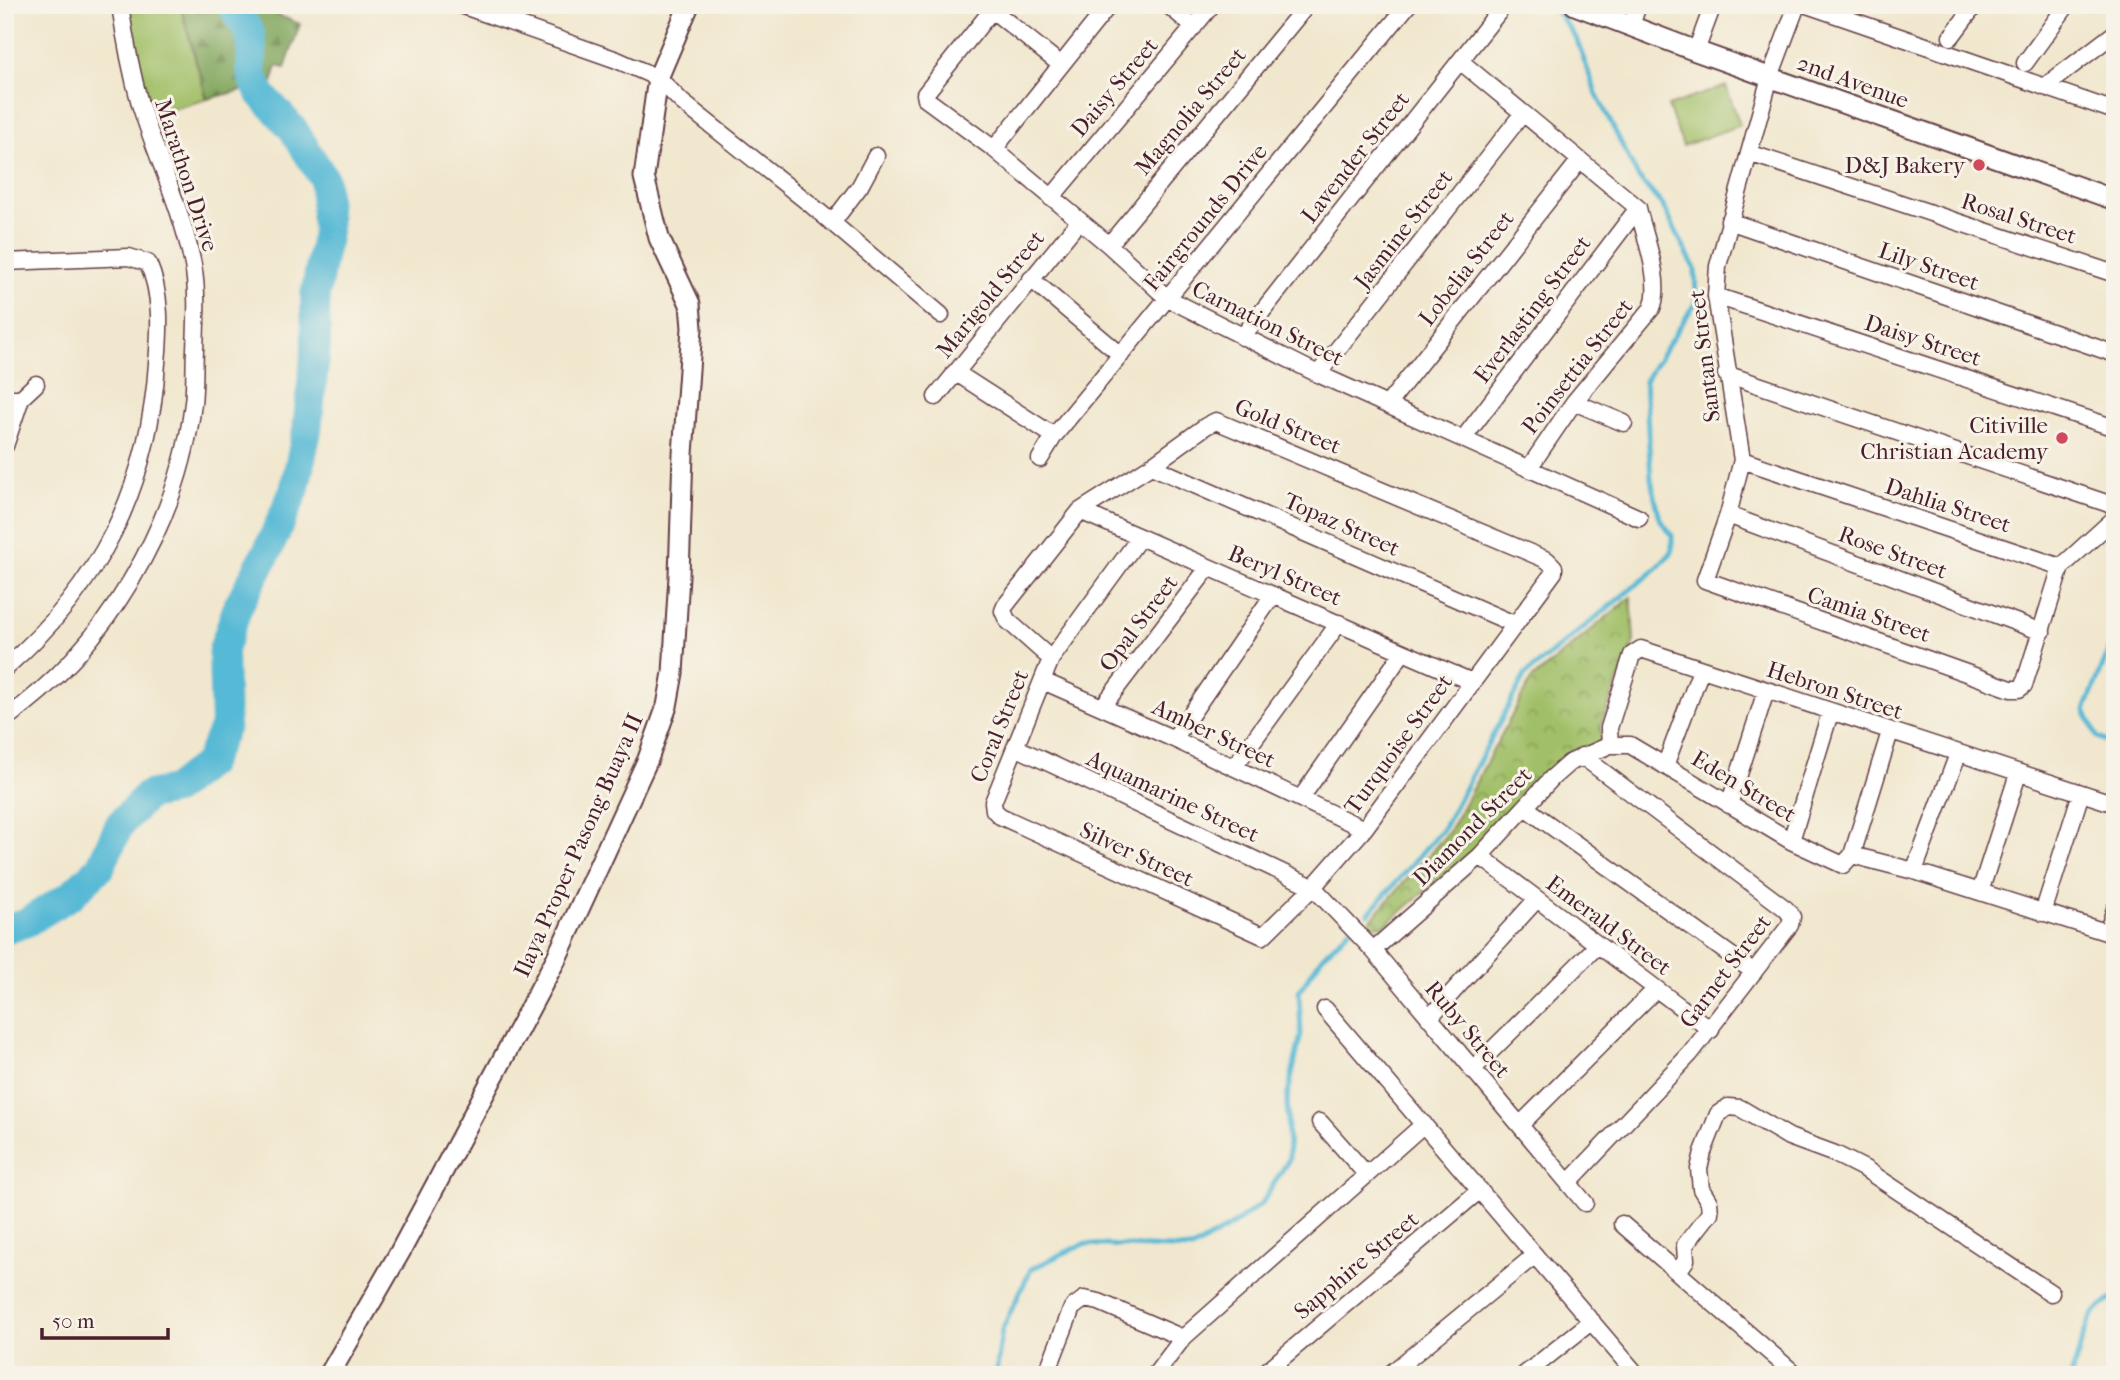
<svg xmlns="http://www.w3.org/2000/svg" width="2120" height="1380" viewBox="0 0 2120 1380" font-family="'IM FELL French Canon',serif">
  <style>
    .grass { fill: #a1bf67; stroke: #766f49; stroke-width: 2 }
    .forest { fill: url(#forest-firs); stroke: #656244; stroke-width: 2 }
    .park { fill: url(#park-crowns); stroke: #766f49; stroke-width: 2 }
    .lines { fill: none; stroke-linecap: round; stroke-linejoin: round }
    .stream { stroke: #57b9d5; stroke-width: 5 }
    .river { stroke: #57b9d5; stroke-width: 30 }
    .minor-casing { stroke: #633d43; stroke-width: 19 }
    .tertiary-casing { stroke: #633d43; stroke-width: 23 }
    .minor { stroke: #fff; stroke-width: 16 }
    .tertiary { stroke: #fff; stroke-width: 19 }
    .poi-dot { fill: #d1495b; stroke: #f7f3e8; stroke-width: 2.5 }
    .labels { text-anchor: middle; stroke-width: 6; stroke-linejoin: round; paint-order: stroke }
    .street-label { font-size: 23px; fill: #4a1f2b; stroke: #f7f3e8 }
    .poi-label { font-size: 23px; fill: #4a1f2b; stroke: #f7f3e8; text-anchor: end }
  </style>
  <defs>
    <pattern id="forest-firs" width="22" height="20" patternUnits="userSpaceOnUse" patternTransform="scale(1.75)"><rect width="22" height="20" fill="#80a65c"/><path d="M5 1l3.5 6h-7zM16 11l3.5 6h-7z" fill="#6b874c"/></pattern>
    <pattern id="park-crowns" width="20" height="18" patternUnits="userSpaceOnUse" patternTransform="scale(1.75)"><rect width="20" height="18" fill="#a1bf67"/><path d="M2 6a3 3 0 1 1 6 0M12 15a3 3 0 1 1 6 0" fill="none" stroke="#859b55"/></pattern>
  </defs>
  <rect width="100%" height="100%" fill="#f7f3e8"/>
  <filter id="ink" filterUnits="userSpaceOnUse"><feTurbulence type="fractalNoise" baseFrequency=".0143" numOctaves="2"/><feDisplacementMap in="SourceGraphic" scale="14" xChannelSelector="R" yChannelSelector="G"/><feConvolveMatrix kernelMatrix="1 2 1 2 8 2 1 2 1" color-interpolation-filters="sRGB"/></filter>
  <filter id="wash" filterUnits="userSpaceOnUse"><feTurbulence type="fractalNoise" baseFrequency=".00686" numOctaves="4" result="noise"/><feDisplacementMap in="SourceGraphic" scale="28" xChannelSelector="R" yChannelSelector="G"/><feGaussianBlur stdDeviation="1.57" result="paint"/><feColorMatrix in="noise" values="0 0 0 0 0 0 0 0 0 0 0 0 0 0 0 0 0 1.4 0 .05"/><feComposite in="paint" operator="in"/></filter>
  <g filter="url(#wash)">
    <rect width="100%" height="100%" fill="#f1e7ce"/>
    <path class="grass" d="M128 5H180L207 99 149 116 140 83Z
      M1726 86 1740 125 1683 146 1668 106Z"/>
    <path class="forest" d="M180 5H277L275 14 300 24 285 68 277 66 272 83 207 99Z"/>
    <path class="park" d="M1631 597 1634 641 1600 727 1602 742 1563 761 1476 848 1384 926 1366 925 1449 832 1531 680Z"/>
    <g class="lines">
      <path class="stream" d="M2115 636 2085 710 2097 737 2115 745
        M1368 914 1443 829 1525 675 1658 567 1672 552V535L1660 519 1651 479 1645 380 1696 302 1695 269 1663 206 1638 177 1596 93 1576 38 1552 5
        M996 1375 1002 1330 1031 1269 1083 1244 1192 1249 1234 1224 1262 1203 1289 1159 1287 1098 1301 1034 1299 991 1322 957 1350 929
        M2071 1375C2083 1348 2082 1310 2115 1298"/>
      <path class="river" d="M5 930 27 922 71 895 100 867 120 824 148 795 174 790 208 763 225 726 223 650 238 606 268 550 294 491 307 430 316 347 315 296 327 231 324 179 293 129 261 94 254 81 251 69 252 49 250 33 232 5"/>
    </g>
  </g>
  <g filter="url(#ink)">
    <g class="lines">
      <defs>
        <path id="minor" d="M461 5 617 60 658 78 682 102 810 204 941 315
          M986 5 1061 65
          M1168 5 1194 27
          M1797 5 1770 77 1718 266 1716 296 1742 460 1728 515 1705 580 2011 689H2019L2024 685 2061 567 2115 518
          M1807 5 2115 111
          M992 10 925 94 926 99 994 149 1109 245 1167 298 1318 374 1639 518
          M1631 26 1638 5
          M1951 37 1975 5
          M1696 51 1713 5
          M1460 61 1638 208
          M2025 63 2067 5
          M2044 87 2115 33
          M994 149 1109 5
          M1749 153 2115 274
          M1051 198 1212 5
          M1729 221 2115 354
          M832 223 860 186 876 156
          M1109 245 1307 5
          M5 262 129 257 148 263C162 294 160 330 157 363 149 488 100 586 5 668
          M1031 279 1121 355
          M1716 296 2115 428
          M1242 337 1504 5
          M955 372 1054 436
          M1318 374 1523 113
          M1726 374 2115 506
          M936 397 1079 221
          M5 398H21L5 446
          M21 398 36 384
          M1574 402 1624 423
          M1387 405 1580 160
          M1463 439 1638 208
          M1040 459 1054 436 1408 5
          M1742 460 2061 567
          M1151 466 1514 624
          M1529 468 1574 402 1652 308C1663 282 1644 235 1638 208
          M1080 511 1472 682
          M1728 515 2042 632
          M1051 659 1007 620 1003 611 1005 606 1080 511 1151 466 1206 426 1216 421 1547 560 1554 567V572L1364 829 1313 887 1263 936 1000 816 994 810 993 802 1051 659 1140 537
          M1043 681 1174 739 1364 829
          M1103 706 1208 568
          M5 719C105 649 179 524 193 403 195 386 194 368 195 350 196 323 198 292 193 265 182 209 157 158 140 104 131 71 125 39 120 5
          M1174 739 1273 595
          M1610 745 1609 728 1632 655 1641 649 2115 804
          M1015 747 1313 887 1373 950 1585 1203
          M1665 766 1701 670
          M1234 767 1339 623
          M1301 798 1403 652
          M1729 805 1766 691
          M1526 808 1754 972
          M1791 841 1830 713
          M1852 855 1914 871 2115 935
          M1480 856 1711 1030
          M1914 871 1958 754
          M1980 892 2018 774
          M2043 913 2081 793
          M2107 933 2115 909
          M1373 950 1480 856 1552 778 1569 763 1610 745H1630L1791 841 1843 865 1852 855 1890 732
          M1325 1009 1637 1375
          M1429 1018 1537 899
          M1472 1070 1598 945
          M1320 1122 1367 1175
          M1520 1125 1656 989
          M1568 1183 1690 1054 1790 925 1792 917 1786 909 1582 756
          M1622 1224 1796 1375
          M1678 1272 1686 1260 1685 1245 1710 1213 1709 1202 1701 1189 1699 1169 1703 1152 1718 1114 1728 1107 1740 1108 1789 1137 1835 1154 1865 1169 2051 1293
          M1046 1375 1072 1308 1084 1299 1099 1302 1183 1338
          M1155 1375 1183 1338 1424 1124
          M1262 1375 1480 1190
          M1389 1375 1535 1255
          M1524 1375 1592 1321"/>
        <path id="tertiary" d="M1575 5 1696 51 2115 200
          M329 1375 400 1252 556 959 648 759 667 706 673 673 679 576 683 454 692 328 690 304 659 238 644 177 658 78 689 5"/>
      </defs>
      <use href="#minor" class="minor-casing"/>
      <use href="#tertiary" class="tertiary-casing"/>
      <use href="#minor" class="minor"/>
      <use href="#tertiary" class="tertiary"/>
    </g>
  </g>
  <g class="poi-dot">
    <circle cx="1979" cy="165" r="7"/>
    <circle cx="2062" cy="438" r="7"/>
  </g>
  <g class="labels">
    <g class="street-label">
      <text transform="translate(1853 81) rotate(20)" y="8">2nd Avenue</text>
      <text transform="translate(1114 87) rotate(-50)" y="8">Daisy Street</text>
      <text transform="translate(1190 111) rotate(-50)" y="8">Magnolia Street</text>
      <text transform="translate(1355 157) rotate(-52)" y="8">Lavender Street</text>
      <text transform="translate(187 175) rotate(72)" y="8">Marathon Drive</text>
      <text transform="translate(1205 217) rotate(-51)" y="8">Fairgrounds Drive</text>
      <text transform="translate(2019 218) rotate(18)" y="8">Rosal Street</text>
      <text transform="translate(1403 229) rotate(-52)" y="8">Jasmine Street</text>
      <text transform="translate(1929 266) rotate(19)" y="8">Lily Street</text>
      <text transform="translate(1466 268) rotate(-52)" y="8">Lobelia Street</text>
      <text transform="translate(990 294) rotate(-51)" y="8">Marigold Street</text>
      <text transform="translate(1532 309) rotate(-53)" y="8">Everlasting Street</text>
      <text transform="translate(1268 323) rotate(26)" y="8">Carnation Street</text>
      <text transform="translate(1923 340) rotate(18)" y="8">Daisy Street</text>
      <text transform="translate(1704 356) rotate(-97)" y="8">Santan Street</text>
      <text transform="translate(1577 366) rotate(-52)" y="8">Poinsettia Street</text>
      <text transform="translate(1288 426) rotate(22)" y="8">Gold Street</text>
      <text transform="translate(1948 505) rotate(18)" y="8">Dahlia Street</text>
      <text transform="translate(1342 524) rotate(24)" y="8">Topaz Street</text>
      <text transform="translate(1893 552) rotate(20)" y="8">Rose Street</text>
      <text transform="translate(1285 575) rotate(23)" y="8">Beryl Street</text>
      <text transform="translate(1869 614) rotate(19)" y="8">Camia Street</text>
      <text transform="translate(1138 623) rotate(-53)" y="8">Opal Street</text>
      <text transform="translate(1835 690) rotate(18)" y="8">Hebron Street</text>
      <text transform="translate(999 726) rotate(-68)" y="8">Coral Street</text>
      <text transform="translate(1214 733) rotate(25)" y="8">Amber Street</text>
      <text transform="translate(1398 744) rotate(-54)" y="8">Turquoise Street</text>
      <text transform="translate(1744 786) rotate(31)" y="8">Eden Street</text>
      <text transform="translate(1173 796) rotate(25)" y="8">Aquamarine Street</text>
      <text transform="translate(1472 826) rotate(-45)" y="8">Diamond Street</text>
      <text transform="translate(578 845) rotate(-66)" y="8">Ilaya Proper Pasong Buaya II</text>
      <text transform="translate(1137 854) rotate(25)" y="8">Silver Street</text>
      <text transform="translate(1609 925) rotate(37)" y="8">Emerald Street</text>
      <text transform="translate(1725 971) rotate(-53)" y="8">Garnet Street</text>
      <text transform="translate(1468 1029) rotate(50)" y="8">Ruby Street</text>
      <text transform="translate(1356 1265) rotate(-40)" y="8">Sapphire Street</text>
    </g>
    <g class="poi-label">
      <text x="1965" y="173">D&amp;J Bakery</text>
      <text x="2048" y="433">Citiville<tspan x="2048" dy="26">Christian Academy</tspan></text>
    </g>
  </g>
  <rect width="2120" height="1380" fill="none" stroke="#f7f3e8" stroke-width="28"/>
  <path d="M42 1328v10h126v-10" fill="none" stroke="#4a1f2b" stroke-width="3.5"/>
  <text x="52" y="1328" font-size="21" fill="#4a1f2b" stroke="#f7f3e8" stroke-width="5" paint-order="stroke">50 m</text>
</svg>
